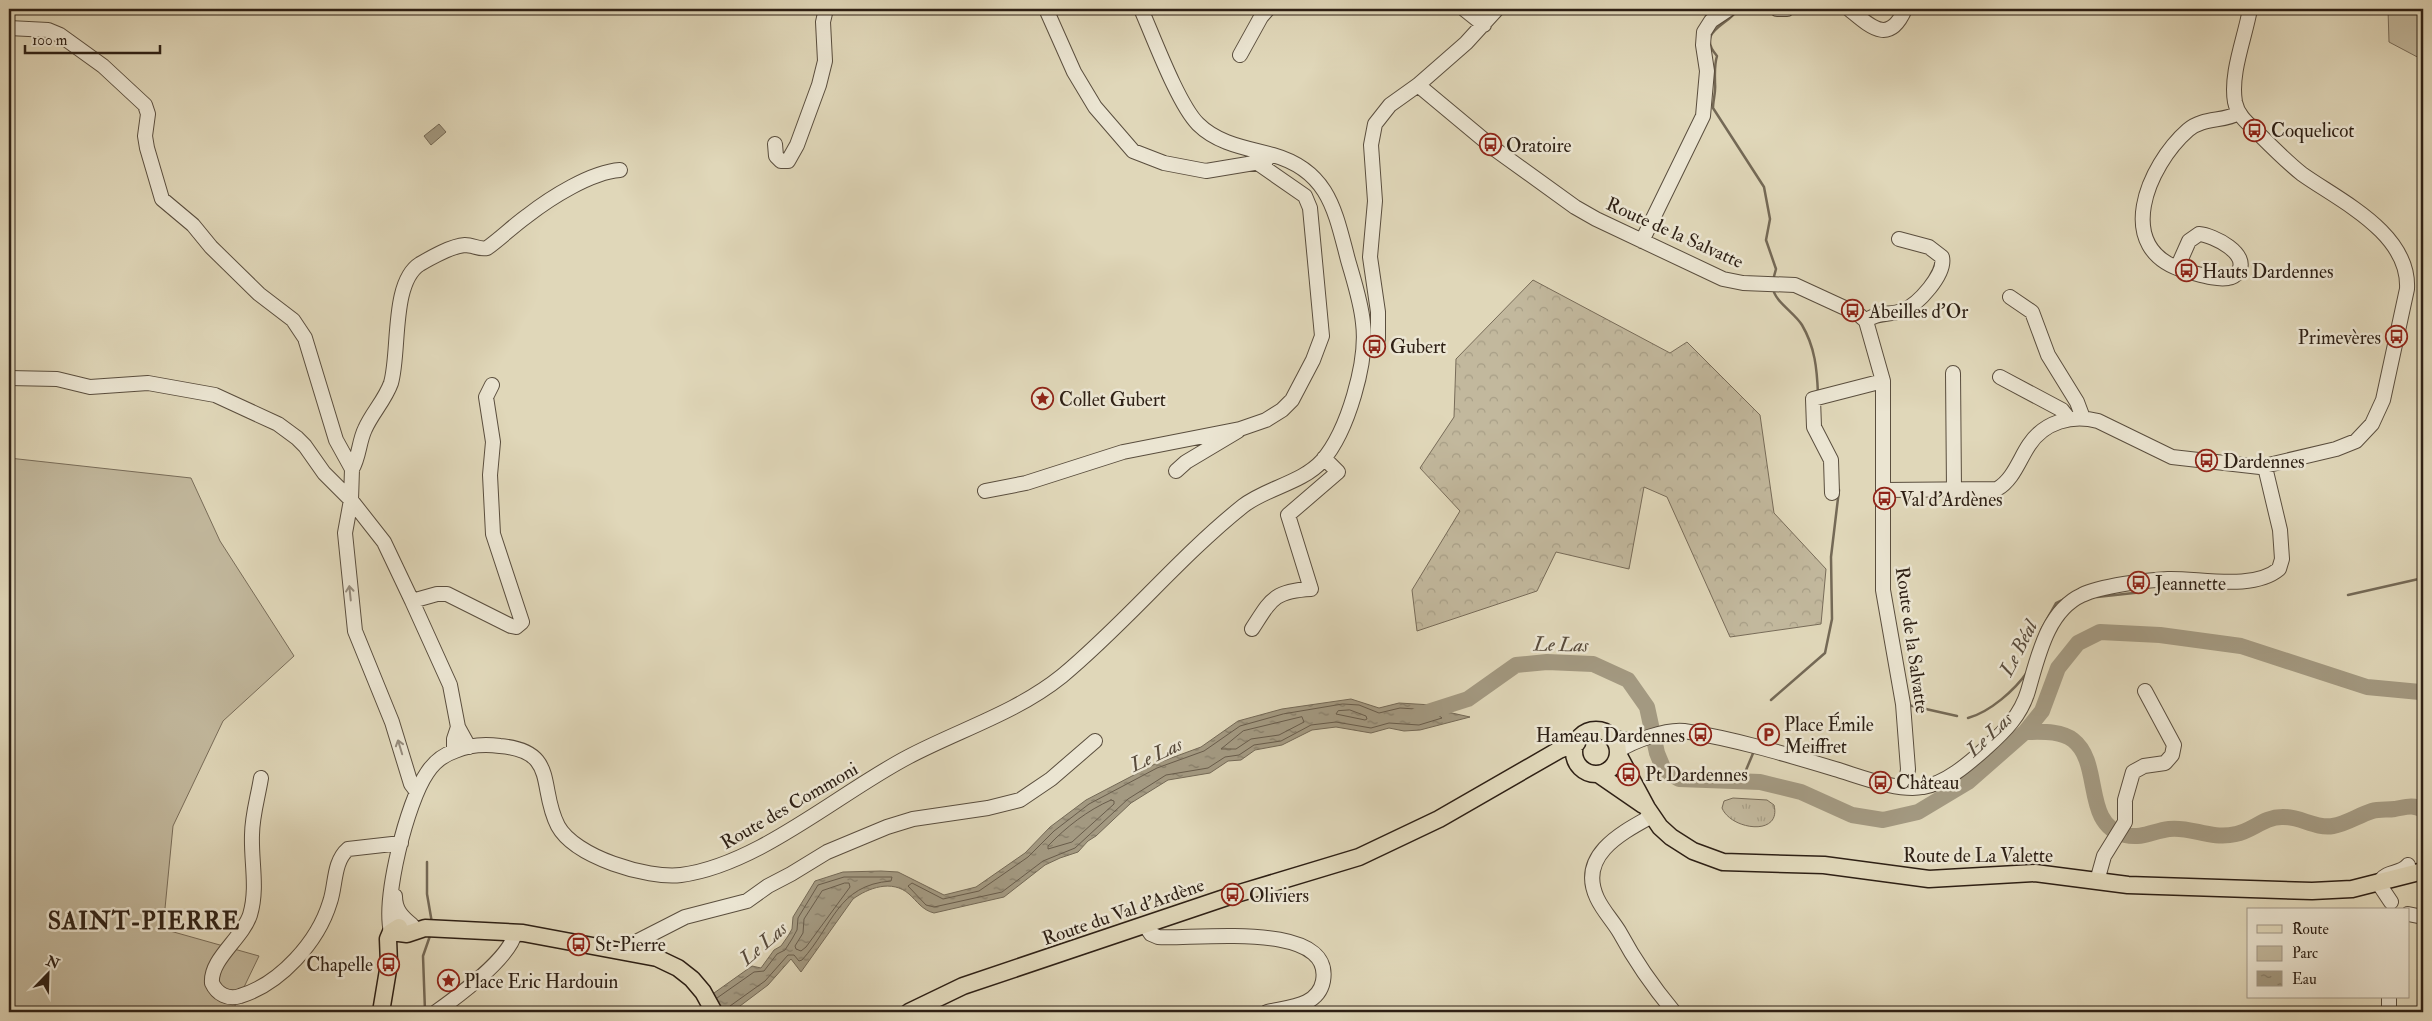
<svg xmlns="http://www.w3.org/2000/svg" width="2432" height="1021" viewBox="0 0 2432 1021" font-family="'IM FELL Double Pica',serif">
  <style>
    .green { fill: #c2b89d; stroke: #786c59 }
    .forest { fill: url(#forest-crowns); stroke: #786c59 }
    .park { fill: url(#park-tufts); stroke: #786c59 }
    .water { fill: url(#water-ripples); stroke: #746956 }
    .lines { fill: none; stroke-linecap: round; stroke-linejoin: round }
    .shore { stroke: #685c4b; stroke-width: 1 }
    .stream { stroke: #746956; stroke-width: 2.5 }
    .river { stroke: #a39981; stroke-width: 16 }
    .minor-casing { stroke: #5a4e3e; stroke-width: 16 }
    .major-casing { stroke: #2e2015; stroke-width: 19 }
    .minor { stroke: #ebe5d2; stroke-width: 14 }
    .major { stroke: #e0d7b9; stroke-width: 16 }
    .oneway { stroke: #968c7d }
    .labels { text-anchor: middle; stroke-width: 5; stroke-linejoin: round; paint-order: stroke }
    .poi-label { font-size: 19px; fill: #2e2015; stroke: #ebe5d2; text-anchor: start }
    .street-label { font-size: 19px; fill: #2e2015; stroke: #ebe5d2 }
    .water-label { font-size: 20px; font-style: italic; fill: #574a3b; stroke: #ebe5d2 }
    .district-label { font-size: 24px; font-weight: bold; letter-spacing: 1px; fill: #2e2015; stroke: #ebe5d2 }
  </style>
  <defs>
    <pattern id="forest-crowns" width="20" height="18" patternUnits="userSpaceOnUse" patternTransform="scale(1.25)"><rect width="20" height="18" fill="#c2b89d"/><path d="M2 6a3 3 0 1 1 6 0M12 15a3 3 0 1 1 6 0" fill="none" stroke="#a79e86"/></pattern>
    <pattern id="park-tufts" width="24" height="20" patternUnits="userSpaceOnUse" patternTransform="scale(1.25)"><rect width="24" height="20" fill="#c2b89d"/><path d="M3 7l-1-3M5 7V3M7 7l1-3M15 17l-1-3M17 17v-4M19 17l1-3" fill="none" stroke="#a79e86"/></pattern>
    <pattern id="water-ripples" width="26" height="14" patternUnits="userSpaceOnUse" patternTransform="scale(1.25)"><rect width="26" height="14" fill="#a39981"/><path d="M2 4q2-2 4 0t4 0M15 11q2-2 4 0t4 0" fill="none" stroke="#857c68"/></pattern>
  </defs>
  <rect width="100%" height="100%" fill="#e0d7b9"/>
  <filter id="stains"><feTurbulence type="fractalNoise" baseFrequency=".004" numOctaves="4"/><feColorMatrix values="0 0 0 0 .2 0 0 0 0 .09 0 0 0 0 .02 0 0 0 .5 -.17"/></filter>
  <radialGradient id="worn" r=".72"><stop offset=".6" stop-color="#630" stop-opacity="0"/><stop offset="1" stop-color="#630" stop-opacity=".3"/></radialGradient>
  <path class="green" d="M2388 9H2423V60L2389 42Z
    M9 458 191 478 220 541 294 656 223 721 173 826 163 929 259 956 232 1012H9Z"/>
  <path class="forest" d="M1533 280 1670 353 1687 342 1760 415 1774 513 1826 569 1821 624 1730 637 1667 497 1644 487 1629 569 1556 552 1537 591 1417 631 1412 590 1460 511 1420 468 1454 417 1456 359Z"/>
  <path class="park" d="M1733 798 1767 800 1774 805C1782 837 1731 830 1722 808L1724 801Z"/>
  <path class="water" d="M439 124 446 132 431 145 424 136Z
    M1351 699 1379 708 1399 703 1432 705 1443 711 1470 717 1420 730 1404 731 1389 728 1371 733 1336 727 1312 730 1282 745 1255 750 1241 760 1228 761 1210 773 1168 780 1131 803 1096 836 1088 841 1078 852 1060 858 1045 865 1004 897 934 913C922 910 917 901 909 894 892 879 868 888 853 899L801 972 791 959 768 985 732 1012H695L714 993 752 966 761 968 774 950 781 946 788 936 792 929 793 917 815 881 843 872 881 871 898 872 944 895 976 887 1025 853 1050 827 1086 800 1155 764 1201 747 1238 721 1282 709Z"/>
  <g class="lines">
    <path class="shore" d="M1343 704 1359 705 1379 713 1400 708 1431 710 1442 718 1419 725 1389 723 1371 728 1336 722 1311 725 1281 741 1254 745 1239 755 1225 757 1208 768 1166 775 1128 799 1075 848 1043 861 1002 892 934 907 926 905 908 886 912 883 943 899 979 891 1028 857 1054 831 1089 804 1157 768 1204 751 1240 726 1283 714Z
      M1350 710 1366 716 1367 719 1365 720 1336 714 1338 711Z
      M1302 717 1304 722 1279 735 1251 739 1236 749H1221L1243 731Z
      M1111 800 1114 801V804L1072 842 1048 849V846C1066 827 1088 810 1111 800Z
      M845 883H849L850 887 806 947 801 951 796 949 795 946 803 933 804 919 822 891Z
      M717 998 754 972 764 971 777 954 785 950 792 939 797 930 798 918 818 885 844 877H892L891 881C837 885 833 926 802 960L799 961 794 955H788L765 981 730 1006 728 1012"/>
    <path class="stream" d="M1738 9C1728 26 1695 31 1717 56 1714 66 1715 74 1715 84 1716 92 1713 100 1713 108L1764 187 1770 219 1766 240 1776 269 1773 280
      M1773 288C1774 301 1795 313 1802 325 1815 347 1817 369 1818 394
      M2177 586 2222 590
      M2348 595 2423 578
      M2097 597 2143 592
      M2041 630 2056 603 2068 597
      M1771 700 1825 653 1832 619 1831 557 1839 490
      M1908 705 1957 716
      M1968 718C1990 712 2015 690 2028 671
      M1741 782 1754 751
      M427 862V894L432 923
      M425 1011 423 956 431 933"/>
    <path class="river" d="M1418 715 1468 699 1516 665 1547 662 1593 664 1628 680 1647 707 1657 753 1664 770 1679 779 1760 782 1801 792 1852 815 1883 820 1918 812 1968 782 2025 732 2042 711 2058 668 2078 643 2100 632 2160 635 2241 646 2367 687 2420 692 2423 691
      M2025 732C2040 732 2060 730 2073 740 2103 763 2082 825 2125 835 2142 839 2153 831 2169 829 2191 826 2210 840 2236 834 2252 831 2264 817 2282 817 2300 816 2315 829 2333 826 2346 824 2359 815 2372 811 2379 809 2387 810 2395 809 2406 807 2413 804 2423 810"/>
    <defs>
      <path id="minor" d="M1046 9 1074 72 1095 107 1133 151 1164 163 1206 171 1266 161
        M1464 9 1484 25
        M1777 9H1787
        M1849 9C1870 26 1889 46 1905 9
        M9 28 48 30 60 35 103 66 145 105 148 114 145 136 147 148 162 199 193 225 211 247 259 294 293 320 305 338 336 440 352 469 351 500 384 542 412 601
        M1240 55 1261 17 1268 9
        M1418 85 1496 150 1575 207 1596 219 1723 279 1743 283 1795 285 1858 314 1866 321 1883 381V590L1903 704 1908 769 1906 786
        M775 144 776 156 781 161H788L797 145 819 85 825 61 823 22 826 9
        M1642 241 1703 116 1707 71 1703 45 1704 32 1711 21 1729 9
        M2177 268 2189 241 2199 234C2213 235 2251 254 2238 272 2236 275 2233 277 2228 278 2215 280 2199 274 2186 271 2111 250 2148 165 2188 130 2203 117 2223 122 2239 113
        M2010 297 2032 312 2048 355 2077 402 2083 418
        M1866 321C1876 312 1890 315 1902 311 1918 305 1946 274 1942 257L1929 247 1899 239
        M1365 350 1374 346 1378 339V312L1370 257 1375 201 1371 145 1375 124 1390 105 1418 85 1466 43 1497 9
        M1953 373 1954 490
        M2000 377 2062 410 2069 419
        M9 378 57 379 90 387 148 383 215 395 278 424 297 438 305 446 324 473 351 500 345 533 355 631 392 722 411 784 417 792
        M352 469C359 458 359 441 365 429 372 413 385 400 391 383 400 352 391 282 420 264 432 257 451 246 465 245 473 245 480 250 487 248 501 238 513 226 527 216 550 198 591 172 620 170
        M1176 471 1186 462 1238 431
        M1884 490 1997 489C2013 480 2019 460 2029 445 2044 422 2072 414 2098 421L2172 457 2260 467 2336 449 2356 441 2372 424 2383 400 2407 289C2410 233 2340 201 2302 174 2287 162 2273 148 2260 135 2250 125 2238 117 2235 102 2230 73 2245 38 2250 9
        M985 491 1026 483 1123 452 1240 429 1266 420 1282 410 1292 400 1313 360 1322 336 1310 208 1305 196 1259 164
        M1832 493 1831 460 1814 427 1813 399 1883 381
        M1252 629C1271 600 1273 591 1311 589L1288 515 1338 472 1324 458
        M458 727 450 685 412 601 437 594H447L511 626 516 627 522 622 493 534 490 475 493 442 486 397 492 385
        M1612 737 1634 741
        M454 751V739L458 727 469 747
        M1618 751C1633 741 1666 729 1684 731 1735 739 1785 754 1835 769 1859 776 1898 792 1923 787 1947 783 1969 763 1986 748 2005 731 2021 715 2028 691 2038 657 2047 611 2082 595 2100 586 2147 580 2168 579 2199 578 2253 591 2279 569L2282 559 2280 530 2265 467
        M261 778C258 797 252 816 252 835 251 862 258 888 250 915 242 939 210 959 212 983 217 994 228 1000 240 996 280 984 318 942 330 902 336 885 333 862 348 849L401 843
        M1652 816C1623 832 1577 855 1597 898 1603 911 1613 921 1620 933 1635 961 1654 988 1674 1012
        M2097 881 2104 856 2125 822V800L2133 772 2144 766 2165 763 2172 755 2174 745 2145 691
        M395 896C395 910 402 917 412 925
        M2391 902 2381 887V880C2387 871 2401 874 2408 865
        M2408 914 2423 917
        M1145 925 1151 934 1158 937C1190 940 1334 919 1323 981 1318 1007 1288 1007 1267 1012
        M391 932C383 898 407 802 427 773 434 762 443 755 455 751 469 745 485 744 500 746 559 751 538 788 558 826 575 857 647 879 681 875 758 865 839 793 908 757 959 730 1016 713 1062 676 1126 623 1178 558 1243 506 1266 488 1302 483 1322 461 1348 431 1368 361 1363 323 1361 302 1354 281 1348 260 1335 211 1329 171 1273 155 1247 148 1218 144 1198 124 1178 104 1153 36 1141 9
        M629 953 636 942 685 917 747 901 768 886 791 874 827 852 887 827 913 819 988 808 1020 800 1051 779 1095 741
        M436 1012C457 997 510 958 515 933
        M2389 1012V997"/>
      <path id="major" d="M1574 752a22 22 0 1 1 44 0a22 22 0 1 1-44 0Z
        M1618 754 1647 808 1660 827 1671 837 1693 851 1723 862 1824 865 1929 879 2035 873 2128 885 2312 891 2352 889 2423 871
        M1598 774 1643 805
        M391 932 407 934 425 928 523 933 657 958 678 968 692 979 703 992 714 1012
        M381 1012 389 964 388 939 391 932 399 927
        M909 1012 963 986 1233 895 1359 857 1439 819 1559 750 1577 743"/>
    </defs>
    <use href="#minor" class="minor-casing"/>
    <use href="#major" class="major-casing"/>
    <use href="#minor" class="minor"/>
    <use href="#major" class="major"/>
  </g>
  <defs><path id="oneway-shaft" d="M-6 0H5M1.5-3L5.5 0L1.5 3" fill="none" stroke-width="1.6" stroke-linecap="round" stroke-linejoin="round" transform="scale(1.25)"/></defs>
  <g class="oneway">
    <use href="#oneway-shaft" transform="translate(350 593) rotate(-96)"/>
    <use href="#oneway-shaft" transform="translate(400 747) rotate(-107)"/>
  </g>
  <defs>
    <symbol id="bus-ring" viewBox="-11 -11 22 22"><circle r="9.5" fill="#ebe5d2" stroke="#8f2418" stroke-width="1.5"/><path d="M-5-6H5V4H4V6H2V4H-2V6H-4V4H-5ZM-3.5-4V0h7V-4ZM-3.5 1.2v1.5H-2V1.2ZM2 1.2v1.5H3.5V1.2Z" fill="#8f2418"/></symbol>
    <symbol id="sight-ring" viewBox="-11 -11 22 22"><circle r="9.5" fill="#ebe5d2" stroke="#8f2418" stroke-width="1.5"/><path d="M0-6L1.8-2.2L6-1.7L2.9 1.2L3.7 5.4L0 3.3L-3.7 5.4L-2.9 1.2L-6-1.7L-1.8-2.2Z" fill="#8f2418"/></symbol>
    <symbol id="parking-ring" viewBox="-11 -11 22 22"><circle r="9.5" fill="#ebe5d2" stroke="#8f2418" stroke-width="1.5"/><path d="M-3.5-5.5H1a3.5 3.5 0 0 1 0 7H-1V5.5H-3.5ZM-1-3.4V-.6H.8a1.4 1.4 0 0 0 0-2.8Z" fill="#8f2418"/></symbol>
  </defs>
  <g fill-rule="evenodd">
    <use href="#bus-ring" x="2242" y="118" width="25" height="25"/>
    <use href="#bus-ring" x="1478" y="132" width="25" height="25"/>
    <use href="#bus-ring" x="2174" y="258" width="25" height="25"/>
    <use href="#bus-ring" x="1840" y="298" width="25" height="25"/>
    <use href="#bus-ring" x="2384" y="324" width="25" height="25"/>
    <use href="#bus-ring" x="1362" y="334" width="25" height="25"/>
    <use href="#sight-ring" x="1030" y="386" width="25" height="25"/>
    <use href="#bus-ring" x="2194" y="448" width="25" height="25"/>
    <use href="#bus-ring" x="1872" y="486" width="25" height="25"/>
    <use href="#bus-ring" x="2126" y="570" width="25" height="25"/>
    <use href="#bus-ring" x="1688" y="722" width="25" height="25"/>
    <use href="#parking-ring" x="1756" y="722" width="25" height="25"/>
    <use href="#bus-ring" x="1616" y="762" width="25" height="25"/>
    <use href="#bus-ring" x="1868" y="770" width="25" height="25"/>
    <use href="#bus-ring" x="1220" y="882" width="25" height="25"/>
    <use href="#bus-ring" x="566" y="932" width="25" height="25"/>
    <use href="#bus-ring" x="376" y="952" width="25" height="25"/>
    <use href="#sight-ring" x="436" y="968" width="25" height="25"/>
  </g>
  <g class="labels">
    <g class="poi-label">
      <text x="2271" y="137">Coquelicot</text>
      <text x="1506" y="152">Oratoire</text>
      <text x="2202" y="278">Hauts Dardennes</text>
      <text x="1869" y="318">Abeilles d'Or</text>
      <text x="2381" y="344" text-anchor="end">Primevères</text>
      <text x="1390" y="353">Gubert</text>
      <text x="1059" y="406">Collet Gubert</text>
      <text x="2223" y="468">Dardennes</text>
      <text x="1900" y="506">Val d'Ardènes</text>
      <text x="2155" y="590">Jeannette</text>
      <text x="1784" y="731">Place Émile<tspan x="1784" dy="22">Meiffret</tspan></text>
      <text x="1685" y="742" text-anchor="end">Hameau Dardennes</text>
      <text x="1645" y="781">Pt Dardennes</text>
      <text x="1896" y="789">Château</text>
      <text x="1249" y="902">Oliviers</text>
      <text x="595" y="951">St-Pierre</text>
      <text x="373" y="971" text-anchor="end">Chapelle</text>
      <text x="464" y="988">Place Eric Hardouin</text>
    </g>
    <g class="street-label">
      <text transform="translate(1675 232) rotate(24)" y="7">Route de la Salvatte</text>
      <text transform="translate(1913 640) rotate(82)" y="7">Route de la Salvatte</text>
      <text transform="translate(789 805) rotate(-30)" y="7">Route des Commoni</text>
      <text x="1978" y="862">Route de La Valette</text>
      <text transform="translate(1123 911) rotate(-19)" y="7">Route du Val d'Ardène</text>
    </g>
    <g class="water-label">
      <text transform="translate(1561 644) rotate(1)" y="7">Le Las</text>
      <text transform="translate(2018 648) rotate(-63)" y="7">Le Béal</text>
      <text transform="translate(1989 734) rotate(-43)" y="7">Le Las</text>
      <text transform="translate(1156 754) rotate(-25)" y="7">Le Las</text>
      <text transform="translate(763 943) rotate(-41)" y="7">Le Las</text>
    </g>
    <g class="district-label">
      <text x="144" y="929">SAINT-PIERRE</text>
    </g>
  </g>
  <rect width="2432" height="1021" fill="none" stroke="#e0d7b9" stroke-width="30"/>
  <rect x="10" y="10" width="2412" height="1001" fill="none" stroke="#2e2015" stroke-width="2.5"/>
  <rect x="15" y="15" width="2402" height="991" fill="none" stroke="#2e2015"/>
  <rect x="2247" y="908" width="162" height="90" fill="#ebe5d2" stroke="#9f9686"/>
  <rect x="2257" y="925" width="25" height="8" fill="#e0d7b9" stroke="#9f9686"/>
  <text x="2292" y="934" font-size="15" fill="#2e2015">Route</text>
  <rect x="2257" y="946" width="25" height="15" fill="#c2b89d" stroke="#9f9686"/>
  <text x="2292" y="958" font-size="15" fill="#2e2015">Parc</text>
  <rect x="2257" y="971" width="25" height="15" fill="url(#water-ripples)" stroke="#9f9686"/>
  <text x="2292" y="984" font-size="15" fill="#2e2015">Eau</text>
  <g transform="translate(48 974) rotate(23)" stroke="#ebe5d2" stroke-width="4" paint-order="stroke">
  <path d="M0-4L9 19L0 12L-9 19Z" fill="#2e2015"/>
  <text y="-8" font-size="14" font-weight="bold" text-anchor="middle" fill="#2e2015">N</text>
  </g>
  <path d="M25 45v8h135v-8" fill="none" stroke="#2e2015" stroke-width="2.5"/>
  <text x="32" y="45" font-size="15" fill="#2e2015" stroke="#ebe5d2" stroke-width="4" paint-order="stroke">100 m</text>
  <rect width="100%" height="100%" filter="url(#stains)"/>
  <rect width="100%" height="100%" fill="url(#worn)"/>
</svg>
